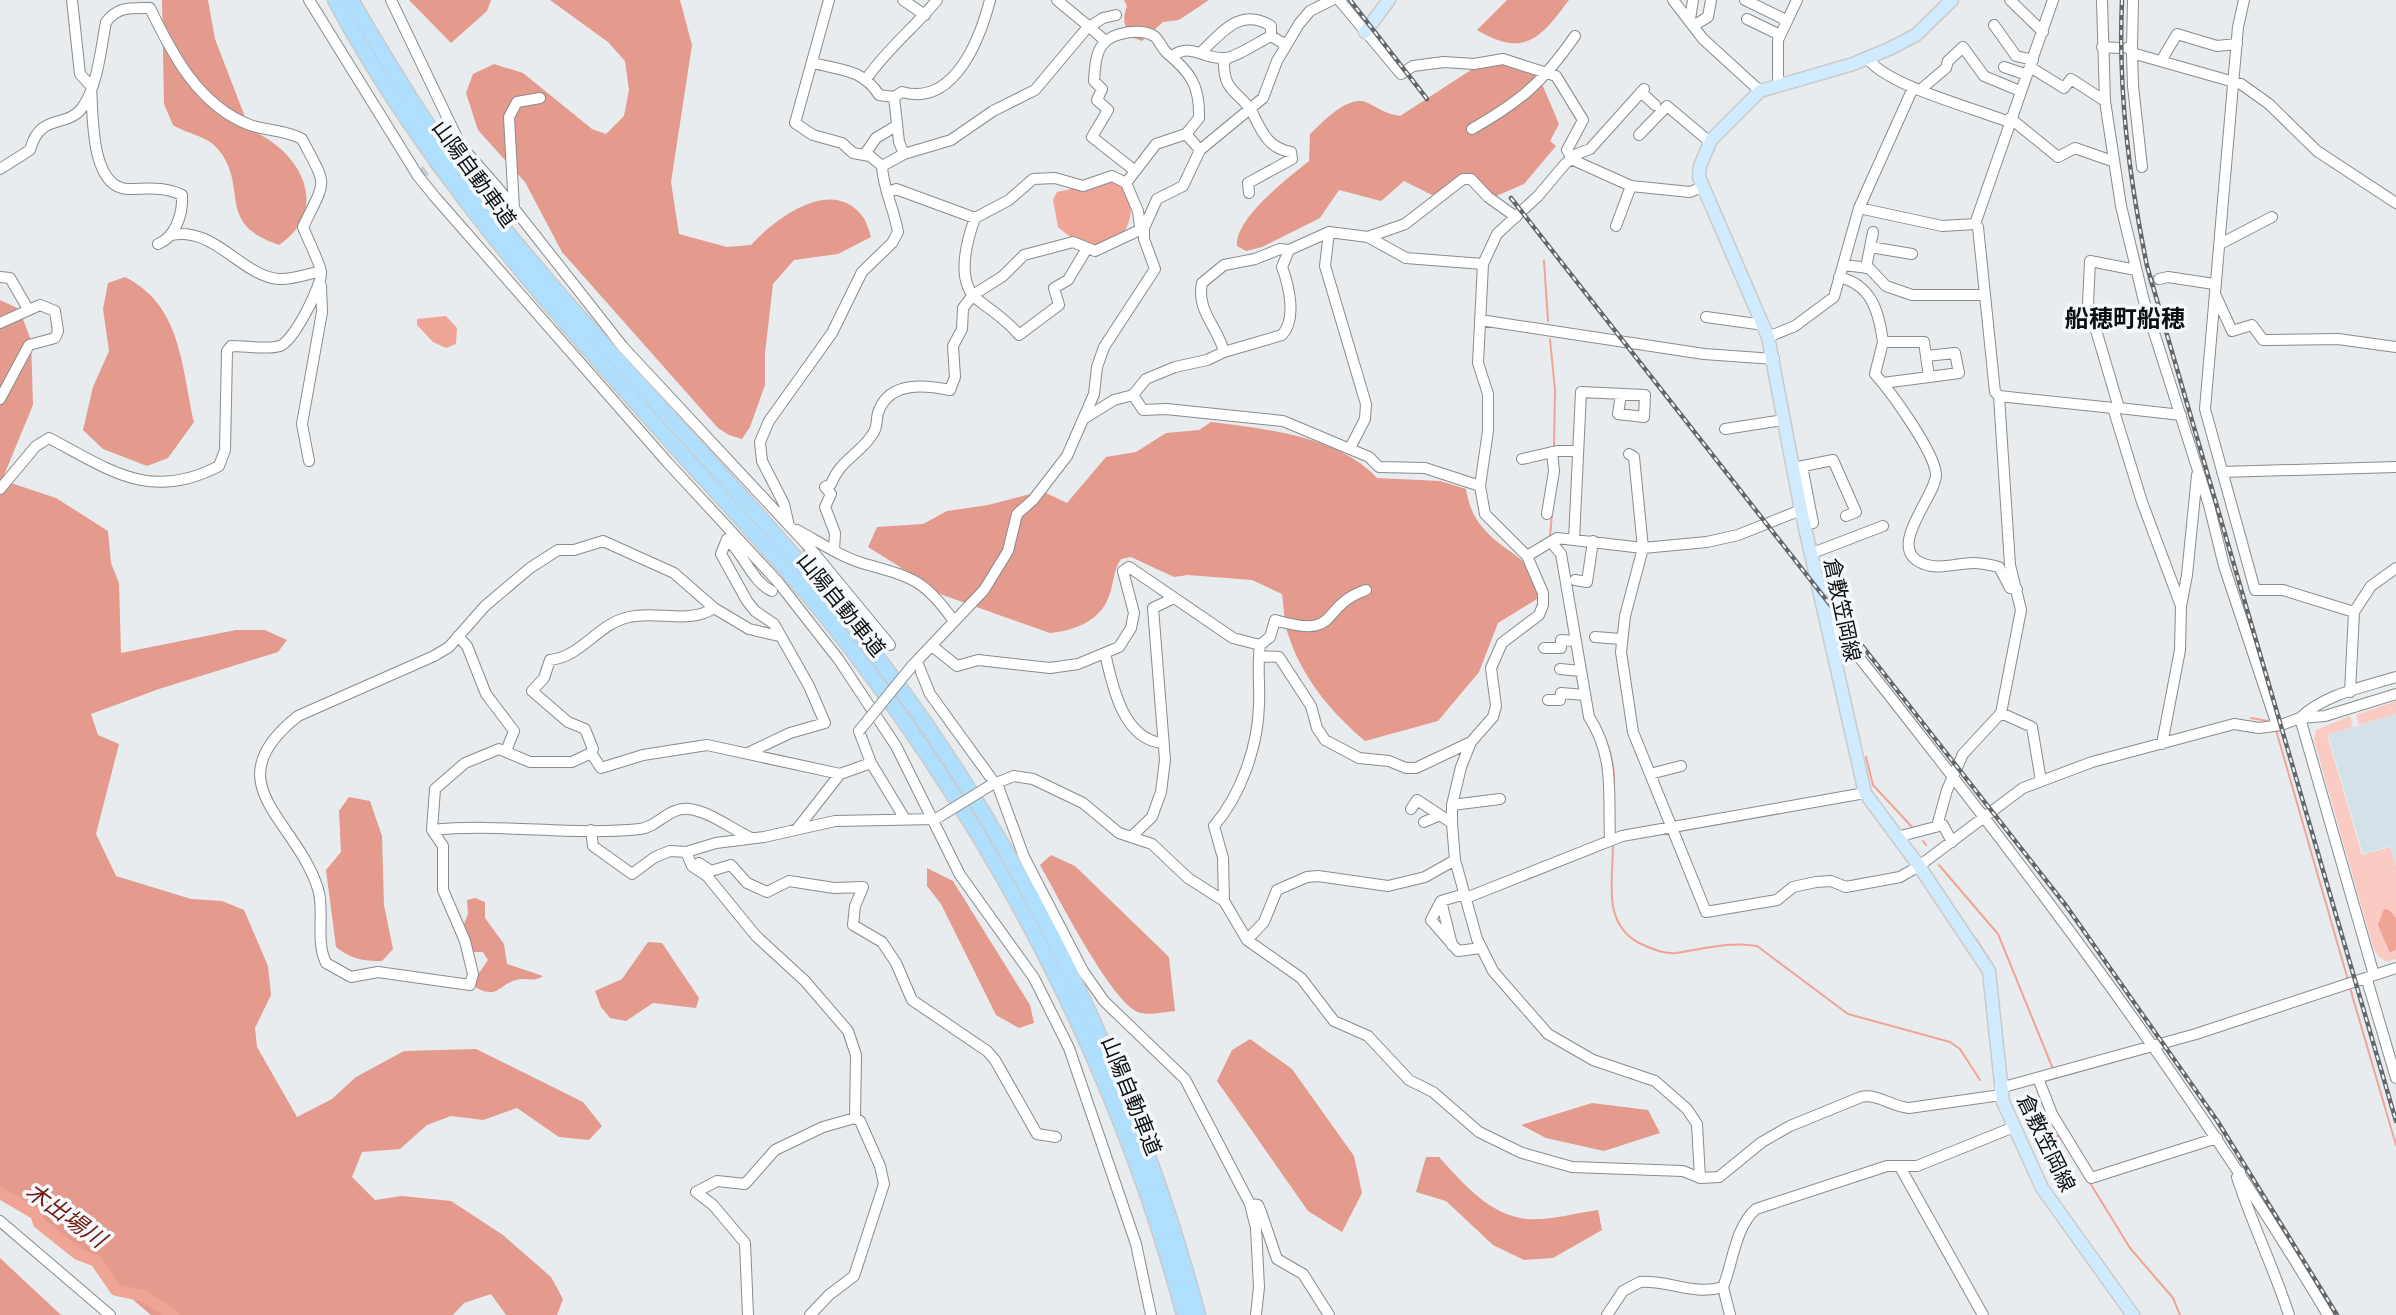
<svg xmlns="http://www.w3.org/2000/svg" width="2396" height="1315" viewBox="0 0 2396 1315" font-family="'Titillium Web','Noto Sans JP',sans-serif">
  <style>
    .built { fill: #d5e1e9 }
    .green { fill: #f9cbc2 }
    .forest { fill: #e49a8c }
    .water { fill: #efa496 }
    .lines { fill: none; stroke-linecap: round; stroke-linejoin: round }
    .stream { stroke: #efa496; stroke-width: 2 }
    .river { stroke: #efa496; stroke-width: 12 }
    .minor-tunnel { stroke: #c7cbce; stroke-width: 10; stroke-dasharray: 10 5; stroke-linecap: butt }
    .minor-casing { stroke: #878c8e; stroke-width: 12 }
    .major-casing { stroke: #cacaca; stroke-width: 15 }
    .highway-casing { stroke: #cacaca; stroke-width: 17 }
    .minor { stroke: #fff; stroke-width: 10 }
    .major { stroke: #d0ebfe; stroke-width: 12 }
    .highway { stroke: #b0defd; stroke-width: 14 }
    .rail-casing { stroke: #646769; stroke-width: 4.5 }
    .rail { stroke: #f5f9fd; stroke-width: 2; stroke-dasharray: 5; stroke-linecap: butt }
    .minor-bridge-casing { stroke: #878c8e; stroke-width: 12; stroke-linecap: butt }
    .minor-bridge { stroke: #fff; stroke-width: 10 }
    .labels { text-anchor: middle; stroke-width: 7; stroke-linejoin: round; paint-order: stroke }
    .street-label { font-size: 21px; fill: #0d0f10; stroke: #f5f9fd }
    .water-label { font-size: 23px; font-style: italic; fill: #701a0e; stroke: #f5f9fd }
    .quarter-label { font-size: 24px; font-weight: bold; fill: #0d0f10; stroke: #f5f9fd }
  </style>
  <rect width="100%" height="100%" fill="#e8ecef"/>
  <path class="built" d="M2396 714V864L2390 846 2363 854 2328 735Z"/>
  <path class="green" d="M2396 701V714L2359 725 2356 715Z
    M2350 716 2353 727 2327 735 2362 855 2390 847 2396 866V959L2387 962 2378 956 2373 947 2314 740 2316 730Z"/>
  <path class="forest" d="M162 0H208L215 39 250 130C299 149 333 208 279 245 213 223 251 185 216 147 206 136 185 133 173 125L164 104Z
    M409 0H491L487 11 451 43Z
    M550 0H680L692 45 671 182 679 234 727 247 751 245C775 219 832 175 863 217 867 222 869 231 871 237L838 254 794 260 773 284 765 353V385L750 427 742 439 729 435 718 428 562 252 525 182 478 130 466 93 473 74 494 64 523 73 592 129 606 134 624 116 629 90 625 61 608 42Z
    M1124 0H1209L1179 20 1163 22 1142 41 1131 37C1124 25 1122 19 1127 6Z
    M1507 0H1569C1540 39 1524 58 1477 30Z
    M1506 63 1537 72 1559 124 1550 141 1556 146 1524 184 1494 197 1464 176 1432 195 1404 181 1381 201 1339 190 1320 218 1262 247 1246 251 1237 246C1235 218 1288 178 1309 161L1310 134C1323 122 1349 93 1368 103 1380 109 1386 114 1400 116L1474 68Z
    M125 277C182 306 181 366 194 422L168 458 147 466 103 449 83 430 93 387 109 351 103 309 108 283Z
    M0 300 19 309 31 340 33 405 2 480 56 498 108 531 111 563 119 583 121 653 236 630H265L287 640 278 652 159 689 91 714 98 735 119 744 96 834 116 876 191 899 222 901 244 910 268 966 271 995 255 1028 257 1047 297 1117 332 1099 356 1077 404 1051 476 1049 583 1102 602 1126 589 1140 559 1137 517 1108 483 1120 451 1116 427 1125 400 1149 362 1152 352 1177 375 1200 402 1196 451 1201 503 1235 551 1277 563 1299 557 1315H506L491 1294 464 1303 453 1315H151L0 1187Z
    M1211 422C1266 429 1338 436 1377 478L1440 481 1466 489C1469 505 1473 517 1484 529 1504 554 1541 559 1537 599L1498 623 1479 672 1438 721 1365 741C1332 713 1303 679 1289 637 1284 624 1284 608 1282 594L1252 580 1188 575 1174 577 1131 557 1121 559C1113 571 1114 583 1109 596 1101 621 1073 631 1050 633L926 589 900 567 868 547 877 527 923 524 947 511 988 505 1042 491 1067 503 1106 457 1136 452 1166 433 1199 430Z
    M349 797 370 801 382 836 384 905 393 949 382 961C363 961 351 959 336 947L326 870 341 852 339 811Z
    M1051 855 1075 866 1169 957 1175 1011C1165 1012 1147 1016 1138 1012 1111 1002 1056 893 1040 865Z
    M927 868 953 881 1030 1005 1034 1023 1019 1028 996 1015 941 904 927 886Z
    M475 898 485 902V918L504 944 507 964 543 976C534 983 525 977 516 980 498 985 498 1000 475 987L477 976 488 960 483 952H473L464 924 468 914 467 900Z
    M648 942 662 943 699 998 696 1008 653 1003 626 1021 610 1018 601 1007 595 991 622 979Z
    M1250 1039 1292 1069 1354 1156 1362 1193 1342 1232 1308 1211 1217 1081 1232 1050Z
    M1592 1103 1648 1110 1660 1133 1604 1151 1546 1138 1521 1125Z
    M1426 1157H1439C1463 1183 1489 1215 1527 1219 1548 1221 1576 1213 1598 1210L1602 1230 1553 1258 1524 1260 1493 1245 1446 1201 1416 1192Z
    M0 1258 61 1315H0Z"/>
  <path class="water" d="M1113 180C1154 199 1120 283 1058 227L1053 200 1057 192Z
    M446 316 457 328 456 344 446 348 433 342 417 325V319Z
    M2384 909 2389 910 2396 918V949L2390 953 2378 925Z"/>
  <g class="lines">
    <path class="stream" d="M1544 261 1548 321
      M1550 339 1555 390 1554 447
      M1550 536 1552 514
      M1592 713C1605 734 1615 758 1614 783
      M2251 718 2268 721
      M2276 730 2348 980
      M1866 757 1873 785 1913 828
      M1923 841 1926 845
      M1613 845C1613 881 1602 923 1639 943 1649 948 1665 954 1676 953 1703 949 1730 941 1757 946L1848 1014 1950 1042 1960 1049 1980 1080
      M1939 865 1998 934 2053 1069
      M1976 939 1994 967
      M1995 973 2001 1030
      M2350 988 2396 1145
      M2025 1110 2062 1140
      M2090 1183 2130 1248 2173 1298 2180 1315"/>
    <path class="river" d="M0 1193 36 1214 39 1223 78 1254 96 1261 116 1290 144 1296 173 1315"/>
    <path class="minor-tunnel" d="M418 176 461 146
      M2148 282 2159 279
      M775 588 810 548"/>
    <defs>
      <path id="minor" d="M72 0 80 74 91 86C93 114 90 188 128 189 148 189 163 186 182 195 183 213 176 237 158 244
        M309 0 418 176 435 197 668 463 778 582 839 660 896 746 960 875 1034 978 1069 1048 1136 1244 1151 1315
        M391 0 461 146 498 188 623 347 810 548 890 645
        M903 0 925 15
        M1057 0C1073 14 1090 26 1105 41
        M1339 0 1401 74 1413 66 1444 62 1474 64 1503 59 1556 76 1583 120 1567 150 1573 160
        M1673 0 1703 39 1760 91
        M1745 0 1786 20
        M2010 0 2043 32
        M2102 0 2105 101 2121 206 2144 301 2209 505 2224 566 2277 725
        M2244 0 2238 27 2205 409 2255 590H2283L2354 612 2371 586 2396 568
        M1690 19 1693 0
        M1747 19 1780 35
        M1994 25 2016 56 2033 60
        M1693 26 1708 17 1711 0
        M2102 47 2120 48
        M2127 48H2132V53L2241 84 2269 104 2317 151 2396 203
        M2132 48 2133 0
        M1200 53C1221 34 1240 6 1271 26V36
        M2132 53 2133 86 2142 167
        M1172 56C1193 42 1203 60 1225 58 1235 58 1260 41 1271 36L1286 45
        M1227 59 1224 62C1223 94 1242 92 1253 114 1262 132 1268 148 1291 152L1292 159 1248 183 1249 193
        M1868 59C1888 86 1974 108 2009 122
        M2161 61 2177 34 2217 46 2237 44
        M813 63C840 70 863 69 879 95L894 97 899 142 904 154
        M2004 67 2027 75
        M2030 67 2064 88 2071 79 2105 101
        M867 78C888 48 914 28 937 0
        M1778 83V40L1797 0
        M1644 89 1590 149 1577 154 1565 164 1538 196 1497 234 1483 264 1478 363 1488 394V431L1480 486 1485 514 1527 556 1543 593V605L1539 615 1502 643 1491 668 1496 706 1493 717 1471 742 1461 767 1452 805V823L1455 860 1477 939 1493 971 1548 1034 1593 1060 1655 1081 1687 1109 1697 1124 1700 1178
        M1920 90 1946 68 1948 61 1963 47 1984 76 2020 91
        M1641 92 1655 105
        M894 97 902 92C954 107 980 39 990 0
        M2010 118 2058 157 2075 148 2112 161
        M1472 129C1521 101 1543 82 1575 36
        M1186 134 1200 150
        M1639 135 1667 106 1710 142
        M865 154 876 138 896 126
        M1573 160 1631 186 1690 192 1702 187
        M882 166 904 154 951 140 993 111 1035 90 1087 28 1103 18 1116 15
        M0 169 30 150C40 112 66 129 82 108 98 86 101 47 106 22 118 6 132 8 150 8 172 54 199 106 250 125 267 131 286 130 302 139 328 189 327 177 303 227 307 238 320 263 321 272 322 286 293 342 280 346 267 350 246 346 231 346L227 351 225 450 219 466C150 502 110 470 49 438L36 446 0 489
        M1126 183 1156 144 1186 134 1199 118C1200 85 1190 72 1167 53 1161 48 1159 39 1154 36 1141 28 1113 32 1103 44 1095 54 1095 69 1094 81L1102 89 1097 100 1108 110 1092 137 1134 170
        M889 192 896 189 975 218 1009 200 1033 179 1055 178 1083 186 1112 176 1126 183 1138 211 1140 227
        M1859 208 1942 226 1975 224
        M514 209 509 117 517 102 540 98
        M975 218C967 240 955 282 978 300 992 311 1007 320 1019 335L1059 305 1054 288 1068 280 1086 250
        M1616 226 1631 186
        M1329 232 1325 266 1366 404 1365 419 1350 448
        M171 235C215 226 241 276 279 279 292 280 308 274 321 271
        M1368 237 1405 224 1463 179H1471L1488 197 1516 217
        M2220 244 2272 217
        M1870 247 1912 254
        M1843 265 1869 268 1886 286 1912 295H1984
        M1866 268 1873 232
        M2136 270 2090 261 2088 303 2119 408 2181 415
        M0 277 10 278 28 309
        M1839 277C1872 285 1879 312 1883 342H1924L1929 377 1883 383
        M2159 279 2168 277 2214 284
        M2215 294 2232 331 2252 325 2263 340 2338 339 2396 347
        M1706 317 1764 325
        M1480 320 1704 354 1774 359
        M0 323 40 305 55 311 58 331 55 338 29 345 0 399
        M1768 337 1795 326 1834 297 1859 208 1913 88
        M1883 342 1875 374C1891 392 1934 451 1936 474 1937 496 1883 549 1924 564 1939 570 1958 563 1973 563 1982 563 1991 565 1999 567L2010 588 2017 589
        M1224 352C1218 327 1196 311 1202 283L1224 265 1255 259 1280 249 1289 250
        M1926 356 1955 353 1959 373 1929 377
        M1133 395 1143 410 1166 409 1283 421 1369 457 1379 467 1425 468 1480 486
        M1999 396 2113 408 2142 502 2181 606 2180 650 2162 744
        M1085 418 1114 400 1133 395 1146 379 1175 367 1207 360 1224 352 1282 335C1297 319 1289 286 1282 267L1289 250 1329 232 1368 237 1406 258 1483 264
        M1725 429 1783 420
        M1629 454 1634 457 1643 548 1625 616 1621 652 1633 732 1706 912 1777 900 1793 887 1816 882 1831 881 1846 887 1900 877 1919 866 2023 788 2092 762 2234 724 2259 728 2281 725 2300 718 2325 716 2396 694
        M1522 459 1557 451H1578
        M309 461 302 424 322 312 321 286
        M1802 466 1813 523
        M1793 468 1833 460 1856 512 1846 516
        M2222 472 2396 467
        M1547 514 1554 471 1552 452
        M789 526 784 504 762 461 760 442 769 421 832 333 862 272 892 243 898 232C894 209 883 188 882 166L870 156 853 153 842 143 813 135 795 123 829 0
        M797 530C819 542 841 557 865 564 911 577 924 579 953 620
        M1574 540 1581 392 1645 395 1644 417 1618 414 1621 394
        M1551 542 1561 554 1589 717C1615 757 1608 794 1610 839
        M834 551 835 533 825 507 831 494 825 487 831 484C841 459 858 456 872 435 879 427 875 419 879 410 891 381 925 385 950 390L955 377 953 346 962 329 963 308 973 295 1003 276 1024 255 1073 242 1095 251 1144 228
        M1810 554 1883 526
        M1527 556 1557 538 1643 548 1707 542 1738 535 1801 510
        M1575 580 1587 582 1593 541
        M2181 606 2187 575 2197 475
        M1826 627 1834 626 1839 632C2014 852 2184 1074 2328 1315
        M458 636 467 646 486 694 514 731 506 751
        M779 636 749 629 714 608C688 625 657 610 629 617 597 624 583 656 550 660L544 678 532 691 568 722 585 729 593 749 591 753 601 768 643 755 707 745 840 774 871 763
        M1595 637 1621 639
        M932 646 957 666 978 660 1050 668 1078 664 1119 647 1131 628 1134 613 1123 571 1129 567 1233 638 1260 645
        M1544 648H1561V640L1576 641
        M1105 653C1112 685 1123 740 1163 743
        M1259 656 1279 657 1311 706 1317 728 1325 740 1359 758 1389 761 1406 768H1416L1471 742
        M917 662 930 694 999 789 1024 857 1083 971 1104 1001 1185 1079 1250 1204
        M912 666 984 590 1008 551 1017 514 1033 500 1067 456 1094 394 1097 367 1104 347 1155 269 1144 239V228L1157 199 1183 186 1200 150 1263 98 1277 61 1299 24 1310 11 1332 0
        M1560 669 1581 671
        M2350 692 2354 612
        M1548 700H1560L1561 693 1585 695
        M2001 713 2032 727 2041 781
        M2300 718 2374 975
        M2300 718C2325 694 2364 687 2396 677
        M859 731 871 763 905 819
        M591 753 572 762H530L499 749 465 763 435 789 432 830 443 846V890L465 941 473 974 470 985 378 972 351 977 326 963C315 940 325 910 318 889 296 818 212 784 298 716L434 656 449 647 485 606 530 568 558 550H574L603 541 674 573 714 608
        M748 753 790 733 825 723 809 686 774 624 755 611 747 601 721 554 727 539C743 553 753 583 772 591
        M1650 774 1681 766
        M991 785 1014 776 1033 779 1083 803 1119 833 1152 844 1188 878 1224 901 1247 940 1301 978 1334 1021 1368 1036 1409 1080 1433 1092 1479 1132 1522 1153 1572 1167 1683 1171 1700 1178 1719 1177 1762 1142 1790 1126 1861 1097C1877 1093 1892 1107 1909 1108L2001 1095
        M1452 805 1500 799
        M1411 809 1417 800 1452 823
        M1424 822 1438 816
        M1937 826 1947 790 1963 754 2001 713 2021 610 2010 565 1999 396 1995 392 1978 227 1975 224 2053 0
        M797 829 840 774
        M432 830C501 823 571 836 640 829 658 827 668 807 689 809 711 812 730 828 751 838
        M591 830 593 846 632 874 655 857 670 851 686 852 716 843 764 837 835 821 936 819
        M1131 837 1152 817 1161 792 1165 760 1153 608 1172 599
        M1897 837 1943 825 1952 842
        M686 852 692 866 707 876 756 936 805 981 848 1031 856 1055 855 1118 860 1121 880 1166 884 1184 854 1276 829 1295 810 1315
        M699 863 711 871 731 865 747 883 767 892 789 881 834 888 863 887 855 906 853 925 882 942 896 963 912 1000 987 1051 995 1060 1037 1134 1056 1137
        M1465 894 1441 901 1431 920 1458 951 1481 948
        M1466 898 1622 836 1865 793
        M1224 901 1223 858 1214 826C1241 795 1258 746 1259 705 1260 684 1257 666 1260 645L1270 637 1275 620C1343 640 1317 607 1366 590
        M1441 901 1452 945
        M1247 940 1264 922 1277 890 1307 877 1318 876 1388 886 1425 877 1455 860
        M2367 980 2396 1078
        M2038 1078 2052 1114 2091 1178 2217 1138
        M2000 1088 2196 1034 2396 968
        M1900 1167 1983 1315
        M2240 1172 2237 1177C2252 1224 2274 1268 2289 1315
        M0 1221 110 1315
        M1723 1287 1730 1315
        M748 1315 745 1243 713 1205 696 1192 717 1181 745 1184 775 1150 823 1127 855 1118
        M1256 1315 1259 1287 1256 1228 1250 1204 1258 1205 1261 1212 1277 1259 1303 1274 1329 1315
        M1607 1315 1623 1291 1640 1282C1670 1280 1693 1296 1723 1287 1733 1263 1735 1227 1756 1209L1887 1166H1917L2014 1127"/>
      <path id="major" d="M1952 0 1916 35 1889 49 1853 64 1760 91 1711 140 1700 166 1699 177 1768 337 1801 510 1865 793 1919 866 1989 971 2003 1102 2042 1188 2133 1315
        M1365 32 1389 0"/>
      <path id="highway" d="M335 0C428 174 561 319 692 465 737 514 782 562 824 614 989 820 1116 1059 1184 1315
        M351 0C396 77 443 154 500 224 606 354 724 472 831 599 1001 803 1130 1059 1198 1315"/>
    </defs>
    <use href="#minor" class="minor-casing"/>
    <use href="#major" class="major-casing"/>
    <use href="#highway" class="highway-casing"/>
    <use href="#minor" class="minor"/>
    <use href="#major" class="major"/>
    <use href="#highway" class="highway"/>
    <defs>
      <path id="rail" d="M1350 0 1427 99
        M2122 0C2118 91 2129 177 2147 266L2396 1121
        M1511 198 2067 907 2218 1122 2337 1315"/>
    </defs>
    <use href="#rail" class="rail-casing"/>
    <use href="#rail" class="rail"/>
    <defs>
      <path id="minor-bridge" d="M859 731 912 666
        M939 817 991 785"/>
    </defs>
    <use href="#minor-bridge" class="minor-bridge-casing"/>
    <use href="#minor-bridge" class="minor-bridge"/>
  </g>
  <g class="labels">
    <g class="street-label">
      <text transform="translate(474 174) rotate(54)" y="7">山陽自動車道</text>
      <text transform="translate(841 605) rotate(51)" y="7">山陽自動車道</text>
      <text transform="translate(1842 610) rotate(78)" y="7">倉敷笠岡線</text>
      <text transform="translate(1131 1096) rotate(68)" y="7">山陽自動車道</text>
      <text transform="translate(2046 1143) rotate(64)" y="7">倉敷笠岡線</text>
    </g>
    <g class="water-label">
      <text transform="translate(66 1215) rotate(36)" y="8">木出場川</text>
    </g>
    <g class="quarter-label">
      <text x="2125" y="327">船穂町船穂</text>
    </g>
  </g>
</svg>
